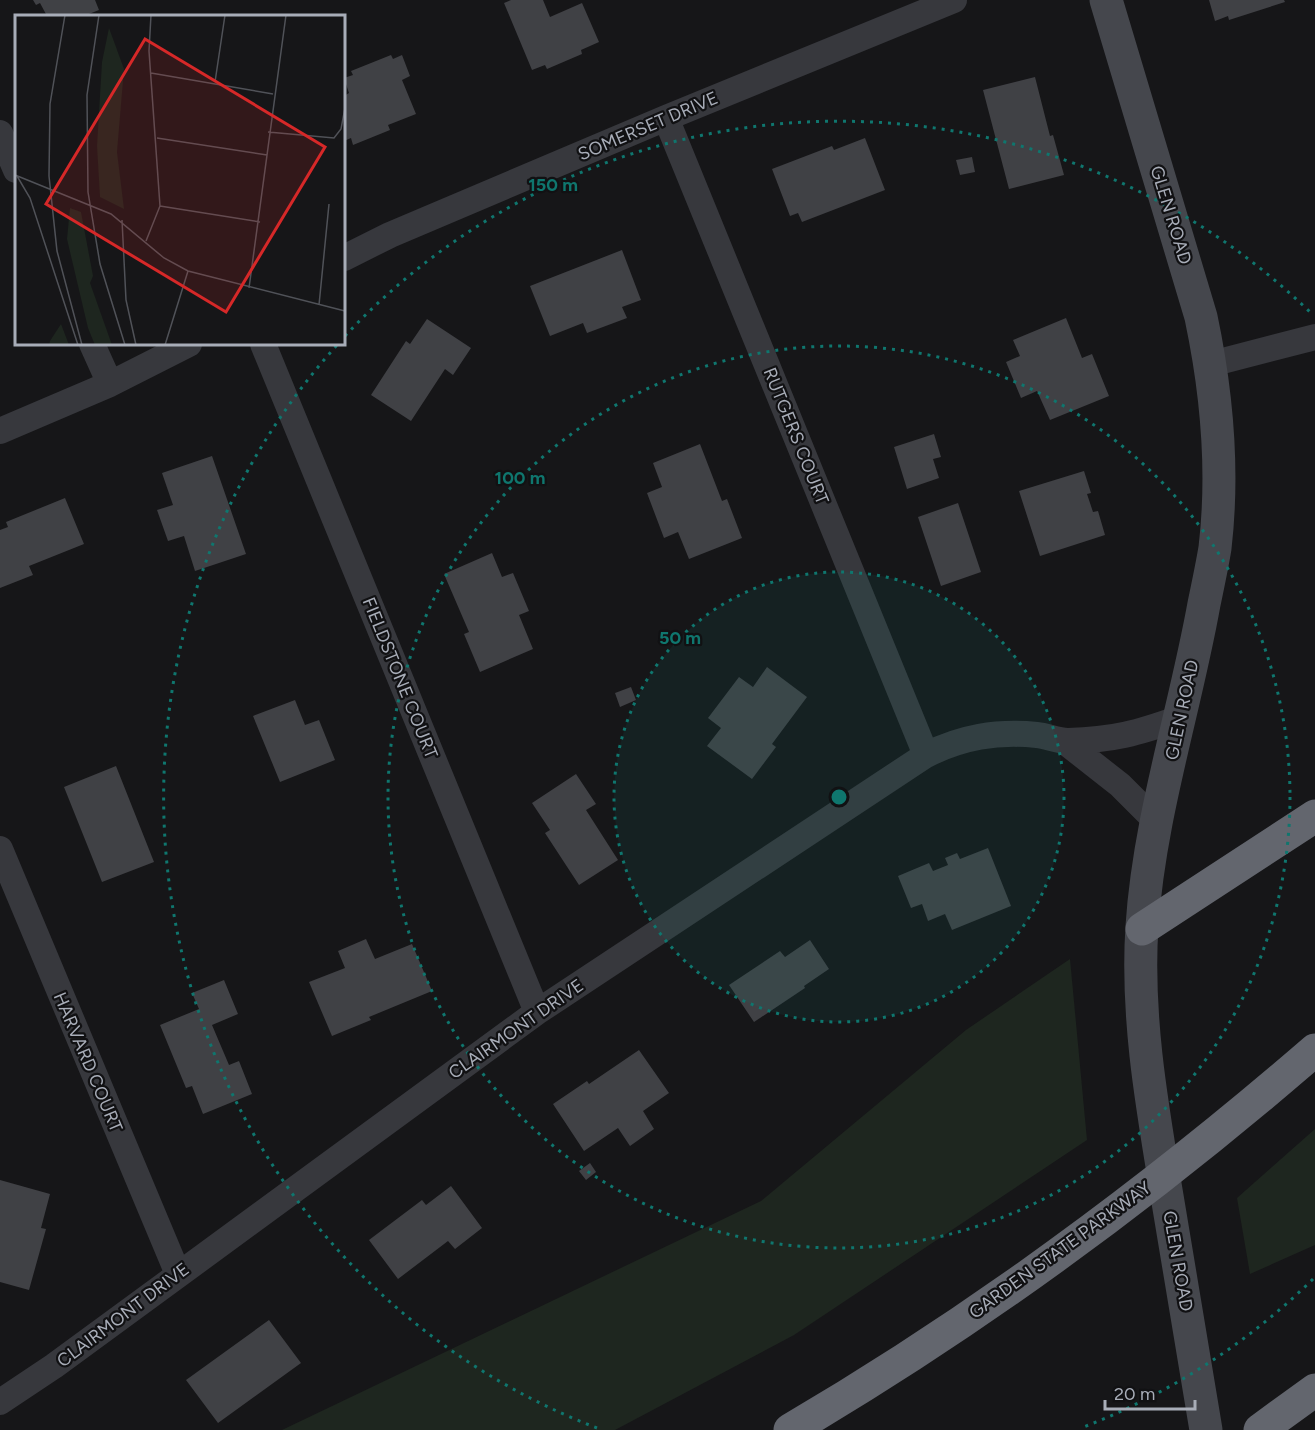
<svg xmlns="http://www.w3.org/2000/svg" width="1315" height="1430" viewBox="0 0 1315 1430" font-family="Figtree,sans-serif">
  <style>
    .green { fill: #1e261f }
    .building { fill: #404145 }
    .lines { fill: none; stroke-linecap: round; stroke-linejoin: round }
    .street { stroke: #37383d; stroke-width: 26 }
    .secondary { stroke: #45474d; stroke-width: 33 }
    .highway { stroke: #63666e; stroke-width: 33 }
    .ring { fill: none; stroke: #0f766e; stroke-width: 3; stroke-dasharray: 3 6 }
    .labels { text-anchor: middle; stroke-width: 4.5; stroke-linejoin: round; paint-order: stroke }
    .street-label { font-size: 18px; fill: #a8adb8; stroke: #111113 }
    .inset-road { fill: none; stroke: #505258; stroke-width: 1.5 }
    .view { fill: #d62828; fill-opacity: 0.15; stroke: #d62828; stroke-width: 3 }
    .inset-edge { fill: none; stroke: #a8adb8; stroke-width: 3 }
    .centre { fill: #0f766e; stroke: #111113; stroke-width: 3 }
    .ring-label { font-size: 18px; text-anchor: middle; font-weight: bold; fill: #0f766e; stroke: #111113; stroke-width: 4.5; stroke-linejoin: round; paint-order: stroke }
  </style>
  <rect width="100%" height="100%" fill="#161618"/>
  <path class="green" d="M1070 959 1087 1140 794 1335 615 1430H282L761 1201 966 1030Z
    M1315 1129V1245L1250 1274 1237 1198Z"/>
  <path class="building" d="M33 0H95L99 10 84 16H47L40 3 36 5Z
    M511 0H543L550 17 582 3 599 42 581 50 582 54 547 69 545 65 532 70 504 3Z
    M1209 0H1284L1285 2 1229 20 1228 16 1215 21Z
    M391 55 393 59 402 55 410 76 402 80 416 114 388 125 390 130 353 145 351 138 344 141V96L349 93 344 78 353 75 351 71Z
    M1035 77 1050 136 1053 135 1064 175 1009 189 983 90Z
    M865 138 885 190 802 222 798 213 790 216 772 169 832 146 834 150Z
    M972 157 975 172 960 175 956 160Z
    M622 250 641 300 622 307 627 318 587 333 583 323 550 336 530 286Z
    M1066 318 1082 358 1092 354 1109 396 1050 420 1037 391 1021 398 1006 362 1020 356 1013 340Z
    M427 319 471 348 453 375 445 369 411 421 371 395 406 341 410 344Z
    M934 434 941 457 933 459 939 478 907 489 894 447Z
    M700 444 722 501 727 499 742 538 689 559 678 532 664 538 647 493 662 487 653 463Z
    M212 456 246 554 195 571 184 536 168 541 157 510 173 505 162 473Z
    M1084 471 1091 493 1087 494 1093 512 1098 511 1105 535 1040 556 1019 491Z
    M65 498 84 544 29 566 33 575 0 588V530L8 527 6 522Z
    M958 503 981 572 941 586 918 517Z
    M492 553 502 577 513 573 529 611 519 615 533 649 480 672 464 634 469 632 444 574Z
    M767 667 807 697 772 744 776 747 752 779 707 746 721 728 708 718 739 677 753 687Z
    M631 687 636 700 620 707 615 693Z
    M295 700 305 725 319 720 335 760 280 782 253 716Z
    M116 766 154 862 102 882 64 787Z
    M576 774 596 804 586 810 618 860 579 885 545 833 550 830 532 803Z
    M988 848 1011 906 952 930 945 914 928 921 922 904 911 908 898 876 929 863 933 871 948 865 945 858 957 853 960 859Z
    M366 939 375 959 412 944 432 991 369 1017 371 1020 332 1036 309 982 345 968 338 951Z
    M810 940 829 969 804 986 805 988 754 1022 729 985 780 951 785 957Z
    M224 980 238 1014 212 1025 229 1065 239 1061 252 1094 203 1114 192 1086 186 1088 160 1025 199 1009 192 993Z
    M639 1050 669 1093 643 1111 654 1129 630 1146 618 1128 584 1151 553 1104 587 1081 589 1084Z
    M590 1163 596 1172 586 1180 579 1171Z
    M0 1180 50 1194 41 1228 46 1229 29 1290 0 1282Z
    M451 1186 482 1228 455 1249 448 1241 398 1279 369 1240 422 1200 426 1205Z
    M269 1320 301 1363 218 1423 186 1380Z"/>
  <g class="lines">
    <path class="street" d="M666 118 926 755
      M0 133 16 170
      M344 258 390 235 666 118 954 0
      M92 344 110 384
      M263 344 537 1012
      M1211 364 1315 337
      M0 431 110 384 189 344
      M1064 741 1120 785 1157 822
      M0 849 178 1274
      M0 1402 54 1366 537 1012 926 755C962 737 996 731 1037 735 1047 736 1058 741 1068 741 1113 740 1138 733 1180 718"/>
    <path class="secondary" d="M1106 0 1201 317C1217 393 1224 471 1215 548 1212 566 1208 585 1204 604 1185 710 1149 818 1142 926 1136 1016 1152 1106 1167 1196 1180 1274 1193 1352 1206 1430"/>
    <path class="highway" d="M1142 929 1315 816
      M790 1430C976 1321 1152 1191 1315 1050
      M1260 1430 1315 1390"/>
  </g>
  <circle cx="839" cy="797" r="225" fill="#0f766e" fill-opacity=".12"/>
  <g class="ring">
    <circle cx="839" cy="797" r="225"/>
    <circle cx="839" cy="797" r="451"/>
    <path d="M1313 1279A676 676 0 0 1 1081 1428M597 1428A676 676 0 0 1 337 345M345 336A676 676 0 0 1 1313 315"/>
  </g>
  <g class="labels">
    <g class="street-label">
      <text transform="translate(648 126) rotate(-23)" y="6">SOMERSET DRIVE</text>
      <text transform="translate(1171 215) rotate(73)" y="6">GLEN ROAD</text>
      <text transform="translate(796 436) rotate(68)" y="6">RUTGERS COURT</text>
      <text transform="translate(400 678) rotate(68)" y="6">FIELDSTONE COURT</text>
      <text transform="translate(1182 710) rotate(-78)" y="6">GLEN ROAD</text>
      <text transform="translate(516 1029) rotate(-35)" y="6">CLAIRMONT DRIVE</text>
      <text transform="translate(88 1062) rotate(67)" y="6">HARVARD COURT</text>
      <text transform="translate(1060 1250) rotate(-36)" y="6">GARDEN STATE PARKWAY</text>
      <text transform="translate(1178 1261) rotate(80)" y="6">GLEN ROAD</text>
      <text transform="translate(123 1315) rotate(-37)" y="6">CLAIRMONT DRIVE</text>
    </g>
  </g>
  <g transform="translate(15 15)">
    <rect width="330" height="330" fill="#161618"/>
    <path d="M94 13 109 54 102 137 109 194 85 182 82 131 87 47ZM55 193 66 197 78 261 75 268 97 330H80L73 313 52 224ZM46 309 54 330H34L35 326Z" fill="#1e261f"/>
    <path class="inset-road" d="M50 0 35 89 34 161 42 236 67 330M84 0 72 80 73 177 85 249 110 330M136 58 258 79M200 67 210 0M253 117 319 123 326 114 330 93M142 123 252 140M0 160 96 199 149 243 173 256 330 296M2 161 15 183 63 330M145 191 245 207M107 205 111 285 121 330M131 226 145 191 134 36 136 0M234 273 271 0M304 290 314 189M150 330 173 256"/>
    <path class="view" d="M130 24 310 132 211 297 31 189Z"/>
    <rect width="330" height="330" class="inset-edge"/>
  </g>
  <circle cx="839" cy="797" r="9" class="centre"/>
  <g class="ring-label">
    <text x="553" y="191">150 m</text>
    <text x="520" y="484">100 m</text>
    <text x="680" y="644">50 m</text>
  </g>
  <path d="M1105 1400v9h90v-9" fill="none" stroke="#a8adb8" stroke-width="3"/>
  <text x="1114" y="1400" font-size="18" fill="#a8adb8" stroke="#111113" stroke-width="4.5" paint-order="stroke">20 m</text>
</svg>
